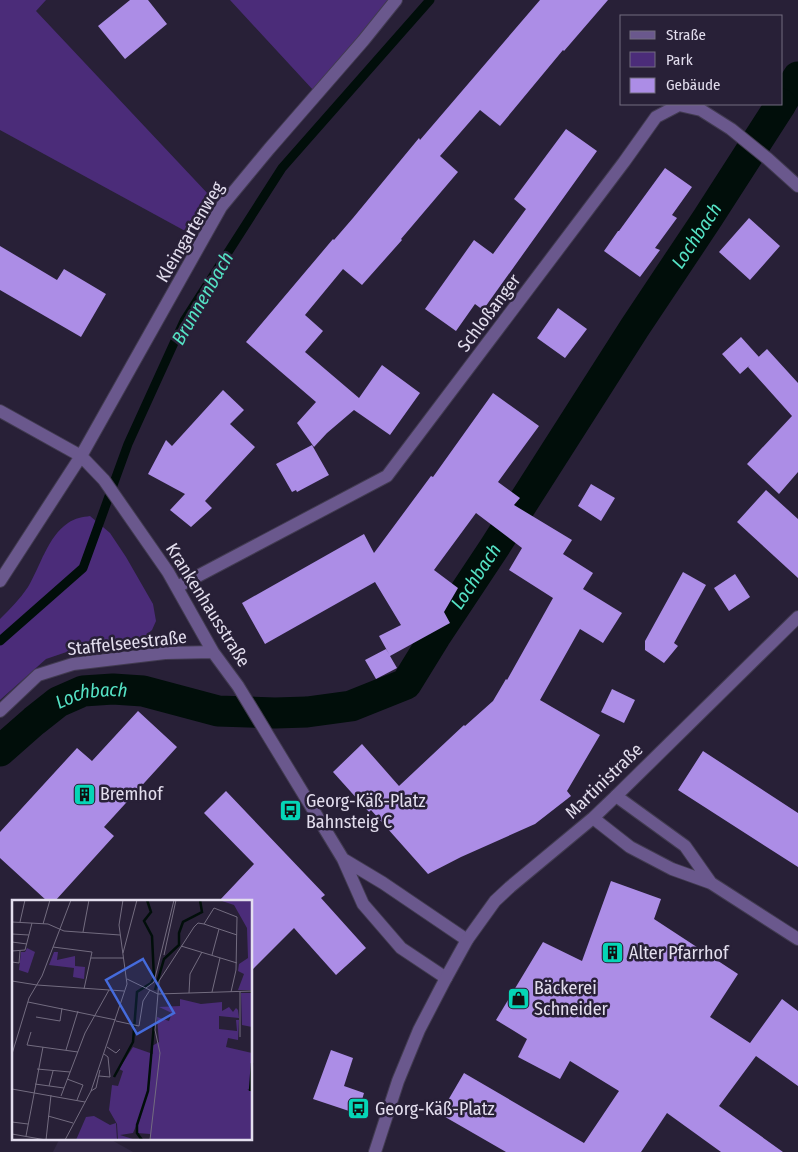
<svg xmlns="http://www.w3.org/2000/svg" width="798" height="1152" viewBox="0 0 798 1152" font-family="'Fira Sans Condensed',sans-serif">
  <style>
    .built { fill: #322845 }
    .green { fill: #4b2c79 }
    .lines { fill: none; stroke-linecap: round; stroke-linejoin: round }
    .stream { stroke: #010e0a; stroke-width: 9 }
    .canal { stroke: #010e0a; stroke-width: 31 }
    .building { fill: #ac8de6 }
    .minor-casing { stroke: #423b51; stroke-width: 14 }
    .tertiary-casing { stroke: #423b51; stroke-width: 14 }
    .minor { stroke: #6a588d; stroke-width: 12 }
    .tertiary { stroke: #6a588d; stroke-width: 12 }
    .labels { text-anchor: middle; stroke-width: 5; stroke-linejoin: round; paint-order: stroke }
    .street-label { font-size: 18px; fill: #e3deee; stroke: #282037 }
    .poi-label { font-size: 18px; fill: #e3deee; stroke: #282037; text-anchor: start }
    .water-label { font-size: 19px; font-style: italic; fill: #55e2c5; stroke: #282037 }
    .inset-river { fill: none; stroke: #010e0a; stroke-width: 2.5 }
    .inset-road { fill: none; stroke: #736c80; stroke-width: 1 }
    .view { fill: #456bdc; fill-opacity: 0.15; stroke: #456bdc; stroke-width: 2.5 }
    .inset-edge { fill: none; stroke: #e3deee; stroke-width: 2.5 }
  </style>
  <rect width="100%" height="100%" fill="#282037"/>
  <path class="built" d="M60 1138H108L133 1152H53Z"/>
  <path class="green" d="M0 0H46L36 11 209 195 187 232 0 130Z
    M230 0H390L314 91Z
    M90 516 110 533 126 557 153 604 156 621 152 630 136 644 122 645 96 642 46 659 0 700V619C10 609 20 599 28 587 40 567 48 536 68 523 75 518 83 517 90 516Z"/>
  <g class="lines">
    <path class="stream" d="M0 641 83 568 128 444 184 321 282 168 430 0"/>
    <g class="canal">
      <path d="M782 102 798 77"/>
      <path id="s1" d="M0 751 34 721 58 702 83 691 113 689 143 691 218 711 275 713 307 712 351 706 406 684 435 637 494 548 635 327 707 219 781 104"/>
    </g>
  </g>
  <path class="building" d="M130 0H148L167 24 125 59 98 26Z
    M540 0H608L564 51 563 50 500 126 480 110 440 156 458 172 401 239 402 240 362 285 343 269 305 315 323 331 305 352 359 398 382 365 420 393 390 435 354 410 327 433 314 447 297 423 316 402 246 342 333 239 334 240 353 218 419 138 420 140Z
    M566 129 597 151 483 310 475 304 456 331 425 309 474 240 493 254 526 209 514 199Z
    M665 168 692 187 672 215 677 218 655 248 660 250 640 277 604 251 618 231H619Z
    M749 218 780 246 750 280 719 252Z
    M0 246 57 280 64 269 106 294 81 337 0 290Z
    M558 308 587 329 565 358 537 338Z
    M741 337 759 357 740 374 722 354Z
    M767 349 798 383V472L779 494 747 464 792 416 748 367Z
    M223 390 244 410 230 424 255 447 205 501 212 508 191 527 170 510 185 494 148 474 166 440 172 446Z
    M493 393 539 426 498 482 520 498 514 505 572 540 563 554 593 573 583 589 622 613 603 643 580 629 540 700 600 735 567 791 571 796 535 824 461 857 428 874 371 810 369 812 333 772 362 744 399 786 464 725 465 726 493 701 506 679 507 680 553 598 509 570 522 548 476 513 434 570 458 588 444 612 450 623 390 656 397 668 376 679 365 660 386 649 389 654 379 636 401 625 375 582 265 644 242 603 364 534 374 553 431 476 433 477Z
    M312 445 329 475 297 492 296 490 292 492 276 464Z
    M591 484 615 498 601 521 578 506Z
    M766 490 798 519V578L737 522Z
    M683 572 706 585 674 643 678 646 664 663 645 650V641Z
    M735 574 750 597 729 611 714 588Z
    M612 689 635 700 624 723 601 712Z
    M138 711 177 747 104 827 114 836 55 901H47L0 858V832L77 748 92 761Z
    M703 751 798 813V867L678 790Z
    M226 791 325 895 321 898 366 948 336 975 294 928 251 971V901H219L254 864 204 813Z
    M611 881 661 899 654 919 738 974 710 1017 750 1043 782 999 798 1011V1086L756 1056 719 1106 783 1152H721L667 1113 641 1152H506L440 1114 464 1073 584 1143 619 1091 570 1061 560 1079 518 1057 527 1039 496 1020 543 942 582 961Z
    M331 1050 353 1058 344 1086 364 1093 358 1114 313 1099Z"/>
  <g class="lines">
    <defs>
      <path id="minor" d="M0 411 81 456 104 480 168 572 213 652 238 686 343 859 363 904 401 948 446 978
        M0 581 81 456 221 207 269 149 363 41 396 0
        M177 587 387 476 624 162 656 117 679 105 701 110 731 129 768 159 798 186
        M0 711 38 675 73 664 165 653 213 652
        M616 796 798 617
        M343 859 383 883 467 940"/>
      <path id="tertiary" d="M593 818 630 847 672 869 711 883 798 939
        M375 1152 398 1081 419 1030 446 978 467 940 495 901 510 887 593 818 616 796 685 846 711 883"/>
    </defs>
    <use href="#minor" class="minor-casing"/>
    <use href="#tertiary" class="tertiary-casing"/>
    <use href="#minor" class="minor"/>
    <use href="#tertiary" class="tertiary"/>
  </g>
  <defs>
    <symbol id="building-square" viewBox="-11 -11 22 22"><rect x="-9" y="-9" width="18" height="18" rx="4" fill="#05d5b6" stroke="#282037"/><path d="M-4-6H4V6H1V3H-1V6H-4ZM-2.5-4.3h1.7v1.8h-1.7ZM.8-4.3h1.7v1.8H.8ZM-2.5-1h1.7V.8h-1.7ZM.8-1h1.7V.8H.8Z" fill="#111"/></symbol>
    <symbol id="bus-square" viewBox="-11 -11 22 22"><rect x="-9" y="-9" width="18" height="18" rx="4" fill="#05d5b6" stroke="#282037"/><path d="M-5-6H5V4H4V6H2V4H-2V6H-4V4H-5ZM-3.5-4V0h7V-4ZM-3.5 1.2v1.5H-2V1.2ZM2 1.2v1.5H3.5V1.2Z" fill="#111"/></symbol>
    <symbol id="shop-square" viewBox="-11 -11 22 22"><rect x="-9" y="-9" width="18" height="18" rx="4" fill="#05d5b6" stroke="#282037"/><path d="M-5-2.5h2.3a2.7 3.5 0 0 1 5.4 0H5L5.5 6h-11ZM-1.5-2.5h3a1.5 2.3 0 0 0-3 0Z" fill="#111"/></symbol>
  </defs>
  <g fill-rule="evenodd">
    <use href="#building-square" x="72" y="782" width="25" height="25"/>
    <use href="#bus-square" x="278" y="798" width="25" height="25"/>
    <use href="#building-square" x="600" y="940" width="25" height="25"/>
    <use href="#shop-square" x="506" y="986" width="25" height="25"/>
    <use href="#bus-square" x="346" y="1096" width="25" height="25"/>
  </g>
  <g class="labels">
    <g class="street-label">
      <text transform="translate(190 232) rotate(-59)" y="6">Kleingartenweg</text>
      <text transform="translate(489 313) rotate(-53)" y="6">Schloßanger</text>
      <text transform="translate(208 605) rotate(58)" y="6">Krankenhausstraße</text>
      <text transform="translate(127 643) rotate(-6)" y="6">Staffelseestraße</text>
      <text transform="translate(604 781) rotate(-44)" y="6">Martinistraße</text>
    </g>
    <g class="poi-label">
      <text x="100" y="800">Bremhof</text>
      <text x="306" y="807">Georg-Käß-Platz<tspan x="306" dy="21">Bahnsteig C</tspan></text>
      <text x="629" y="959">Alter Pfarrhof</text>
      <text x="534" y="994">Bäckerei<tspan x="534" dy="21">Schneider</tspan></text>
      <text x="375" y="1115">Georg-Käß-Platz</text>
    </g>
    <g class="water-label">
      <text dy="7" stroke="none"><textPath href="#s1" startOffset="968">Lochbach</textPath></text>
      <text transform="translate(202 298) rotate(-60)" y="7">Brunnenbach</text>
      <text dy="7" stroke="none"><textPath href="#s1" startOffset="562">Lochbach</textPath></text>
      <text dy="7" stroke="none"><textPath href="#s1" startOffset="111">Lochbach</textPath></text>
    </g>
  </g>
  <g transform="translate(12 900)">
    <rect width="240" height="240" fill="#282037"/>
    <path d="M207 0H240V90H226L232 74 226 71 227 64 236 58 235 28 222 5ZM15 48 23 52 16 73 7 70 9 52H13ZM42 52H46L45 60 63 56V66L73 67 72 79 61 77 62 68 37 65ZM229 93H240V127L230 125ZM168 99 189 104 210 102V111L217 107 221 112 224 108 226 110 227 118 207 116V129L225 131 224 120H227L226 140 216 138 214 147 240 153V190L235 189 240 192V240H139L138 234 125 233 124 226 121 233 108 235 124 240H106L105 224 97 210 100 185 106 186 111 171 107 169 121 147 141 154 140 146 147 142 145 117 157 121 160 113 147 107 168 106ZM82 216 98 225 104 223 105 240H64L74 217Z" fill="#4b2c79"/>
    <path class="inset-river" d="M143 90 152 59 167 45V33L171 22 190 12 188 0M102 177 121 142 125 92 139 83 142 78 140 36 132 21 139 12 135 0M238 191 240 163M130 240 125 233V225L136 191 142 124"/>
    <path class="inset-road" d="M0 22 36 24 52 31 108 35M8 22 13 0M31 24 38 0M192 24 225 35M71 32 77 0M0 34 17 35M0 42 15 44M169 46 225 63M41 47 80 52 72 89M0 51 13 50 20 23M111 53 125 0M152 55 164 0M200 55 207 29M79 58H111M0 62 7 63 8 51M115 79 146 94 240 91M0 81 25 85M25 85 112 91M134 88 142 82 162 0M200 92 208 58M177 93 178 74 190 52M16 102 104 120M24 117 48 121 50 108M104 121 127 126 131 101 138 90M19 132 15 145 66 152M228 137V91M95 147 104 153 108 149M54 150 66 111M0 154 17 98 30 76 59 0M25 169 58 172M87 176 98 177 96 157 92 154M55 179 71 185 65 200M23 184 52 188M37 186 41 171M0 189 73 202M79 191 84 188 88 170M49 196 73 133 97 90M36 216 61 223M0 222 16 224M0 234 34 240M14 236 31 147M34 240 39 195M53 240 79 191 115 84 107 25 111 0M138 240 148 153 143 130 147 81 182 27 186 23 192 24 202 8 225 17 224 70 219 92"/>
    <path class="view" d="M131 59 162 113 125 134 94 80Z"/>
    <rect width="240" height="240" class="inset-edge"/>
  </g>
  <rect x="620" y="15" width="162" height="90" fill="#282037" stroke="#736c80"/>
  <rect x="630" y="31" width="25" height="8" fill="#6a588d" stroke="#736c80"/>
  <text x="666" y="40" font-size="15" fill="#e3deee">Straße</text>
  <rect x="630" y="52" width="25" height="15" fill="#4b2c79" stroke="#736c80"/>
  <text x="666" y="65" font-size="15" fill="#e3deee">Park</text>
  <rect x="630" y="78" width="25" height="15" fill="#ac8de6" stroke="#736c80"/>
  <text x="666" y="90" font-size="15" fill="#e3deee">Gebäude</text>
</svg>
